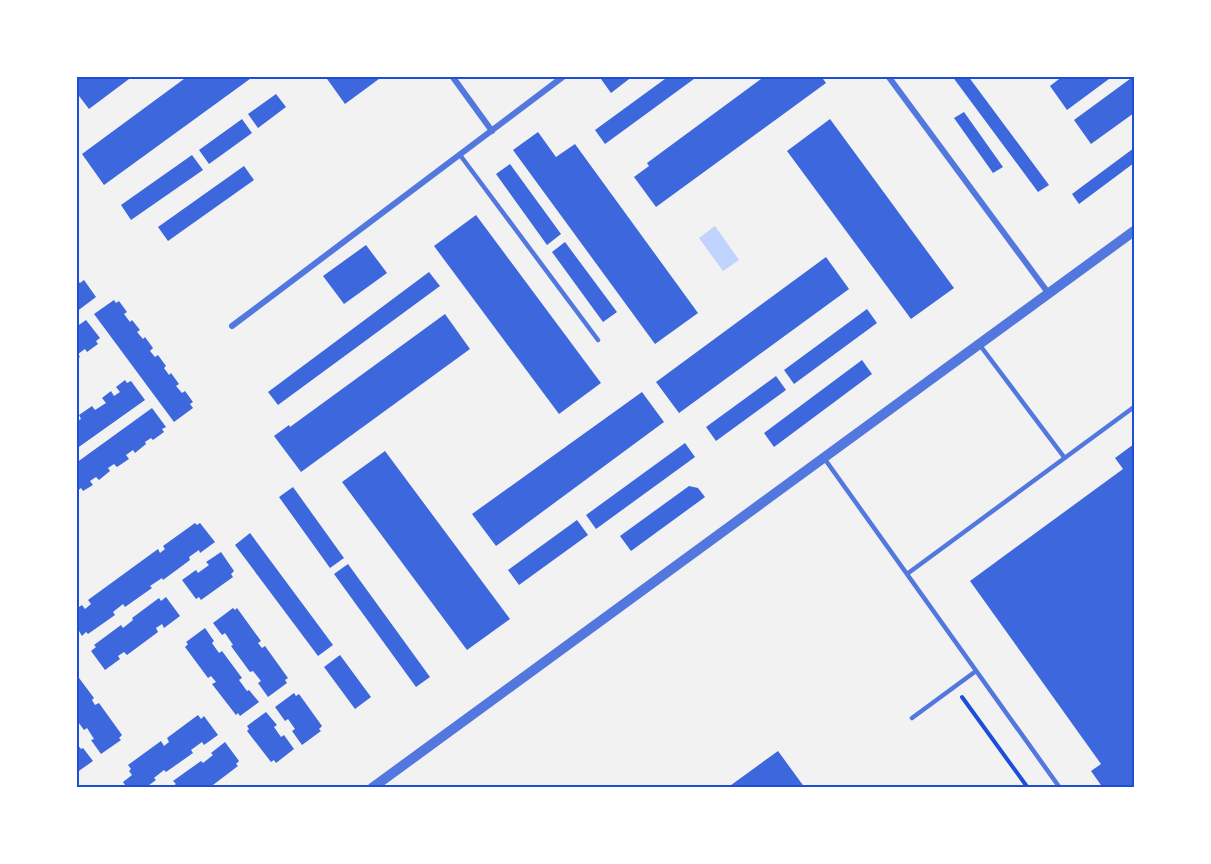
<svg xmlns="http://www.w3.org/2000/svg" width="1211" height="864" viewBox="0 0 1211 864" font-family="'Roboto Serif',serif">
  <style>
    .water { fill: #bfd3fe }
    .building { fill: #3d67dc }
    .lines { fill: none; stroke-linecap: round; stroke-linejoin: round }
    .path { stroke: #1d4ed8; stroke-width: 4 }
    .service { stroke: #5277de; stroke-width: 4.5 }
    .minor { stroke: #5277de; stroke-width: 6 }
    .tertiary { stroke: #5277de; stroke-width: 10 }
    .neatline { fill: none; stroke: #1d4ed8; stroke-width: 2 }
  </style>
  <rect width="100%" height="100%" fill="#f2f2f2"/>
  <path class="water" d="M715 226 739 260 723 271 699 238Z"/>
  <path class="building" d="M76 76H133L89 109 76 92Z
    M188 76H254L104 185 82 154Z
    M325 76H383L345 104Z
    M605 76H633L611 93 601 79Z
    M669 76H698L605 144 595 130Z
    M765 76H821L826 83 656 207 634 177 649 166 647 163Z
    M952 76H968L1049 185 1038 192Z
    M1063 76H1113L1067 110 1050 86Z
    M1134 76V113L1091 144 1074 120Z
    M276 94 286 107 258 128 248 114Z
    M964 112 1003 167 993 173 954 118Z
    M242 119 252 133 209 164 199 150Z
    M830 119 954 288 911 319 787 151Z
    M538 132 556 157 575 144 698 313 655 344 513 150Z
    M1134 148V163L1079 204 1072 194Z
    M192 155 203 170 131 220 121 205Z
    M510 164 561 234 547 245 496 174Z
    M244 166 254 180 168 241 158 227Z
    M476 215 601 383 559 414 434 246Z
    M565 242 617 312 603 322 552 252Z
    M366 245 387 273 344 304 323 276Z
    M826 257 849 289 679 413 656 382Z
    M429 272 440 286 278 405 268 392Z
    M76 279 80 283 84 280 96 297 76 312Z
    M114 300 116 303 119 301 127 312 124 314 130 322 132 320 140 330 137 332 143 339 145 337 153 348 150 351 155 357 158 355 166 366 164 368 169 375 171 373 179 384 176 386 182 393 185 391 193 402 190 404 193 408 174 422 94 314Z
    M867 309 877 323 794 384 784 370Z
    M445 314 470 349 301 472 274 436 289 425 290 427Z
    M86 320 100 338 96 341 98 344 87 352 85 349 78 354 80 357 76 359V327Z
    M862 360 872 374 774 447 764 433Z
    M776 376 786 390 716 441 706 427Z
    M125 380 127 383 131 381 145 400 76 449V422L81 419 79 415 92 406 95 410 106 403 102 398 111 391 114 396 120 392 116 387Z
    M642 392 664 422 496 546 472 514Z
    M152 408 166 427 162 429 164 432 153 440 151 438 145 442 146 444 135 453 133 450 126 455 129 459 117 467 114 464 108 468 110 471 99 480 96 477 90 481 93 485 83 491 81 488 76 492V463Z
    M685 443 695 457 596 529 586 515Z
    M1134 444V788H1103L1091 771 1101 764 970 581 1123 469 1115 458Z
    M385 451 510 619 467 650 342 482Z
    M689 486 698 488 705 497 631 551 620 536Z
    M293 487 344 558 330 568 279 497Z
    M577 520 588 535 519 585 508 570Z
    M195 523 197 525 200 523 215 542 200 553 199 550 189 557 190 560 163 580 162 578 150 586 152 588 125 607 123 604 113 612 115 615 88 634 86 632 82 636 79 631 78 632 76 631V609L82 605 85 609 91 604 88 600 158 549 160 553 165 549 163 546Z
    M250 533 333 645 318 656 235 545Z
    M221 552 234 571 231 574 233 577 201 600 199 597 196 599 182 580 196 570 198 573 209 565 206 562Z
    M348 564 430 677 416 687 334 574Z
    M166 597 180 616 164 628 162 624 156 628 158 632 127 655 124 652 118 656 120 659 105 670 91 651 96 647 94 645 121 625 123 628 133 620 132 618 159 598 161 601Z
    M233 608 235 610 237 608 261 641 258 643 262 648 265 646 288 678 285 680 287 683 268 697 258 683 261 681 253 671 250 672 231 646 233 645 225 633 222 635 213 623Z
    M205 628 214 641 212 643 219 653 222 651 242 678 239 680 247 691 249 690 259 702 240 716 238 713 236 715 212 684 216 682 211 676 208 678 185 647 188 644 186 642Z
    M340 655 371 697 355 709 324 667Z
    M76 674 94 698 92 700 95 705 99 703 122 735 119 738 121 740 101 754 91 740 94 739 87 728 84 730 76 719Z
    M294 693 296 696 299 694 322 726 319 729 321 731 302 745 292 731 295 729 288 719 285 721 275 707Z
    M266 712 277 725 274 727 281 737 284 735 294 749 276 763 274 760 271 762 247 731 249 729 247 726Z
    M198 715 201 719 204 716 218 735 204 745 202 742 191 750 193 753 166 772 164 770 154 778 156 780 145 788H127L123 782 132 775 129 771 131 769 128 765 161 741 164 746 169 742 167 738Z
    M225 742 239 761 236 764 238 766 209 788H170L176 784 173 781 201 761 203 763 213 755 211 753Z
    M76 743 81 749 83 748 93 761 76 773Z
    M778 751 805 788H727Z"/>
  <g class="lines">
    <path class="path" d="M962 697 1028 788"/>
    <path class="service" d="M460 155 598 340
      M979 344 1064 457
      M824 458 1060 788
      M907 574 1134 407
      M912 718 976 671"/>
    <path class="minor" d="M452 76 492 131
      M888 76 1049 294
      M232 326 564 76"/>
    <path class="tertiary" d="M372 788 1134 231"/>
  </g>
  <rect width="1211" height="864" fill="none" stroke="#ffffff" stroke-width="156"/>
  <rect x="78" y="78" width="1055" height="708" class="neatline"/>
</svg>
